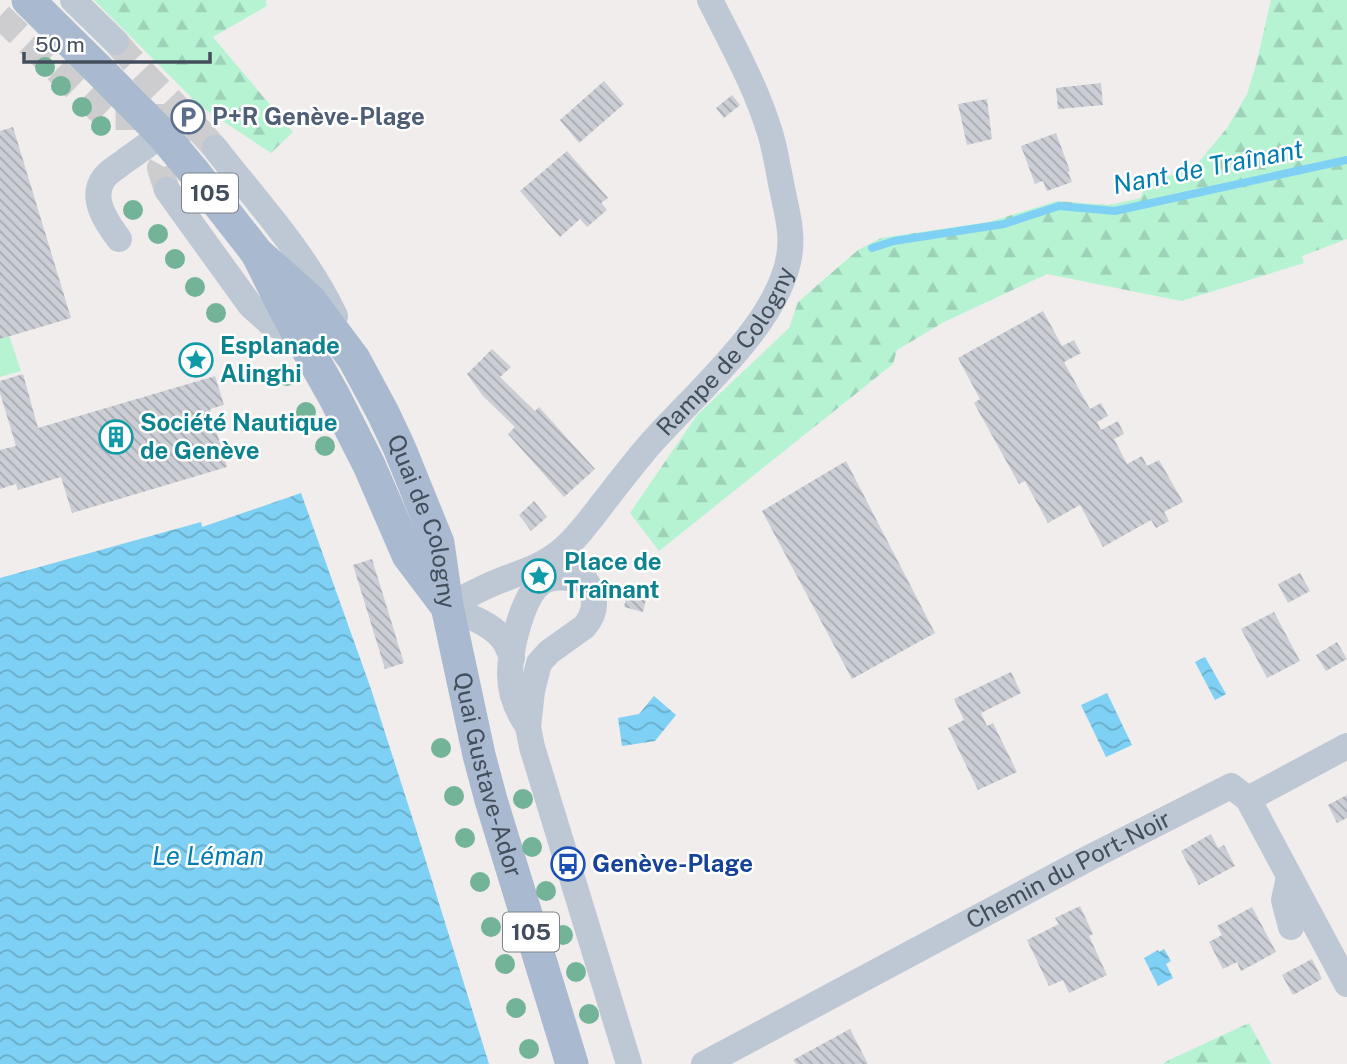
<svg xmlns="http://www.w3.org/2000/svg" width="1347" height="1064" viewBox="0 0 1347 1064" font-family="'Public Sans',sans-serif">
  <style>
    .forest { fill: url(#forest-firs) }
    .pitch { fill: #b6f3d3 }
    .water { fill: url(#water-waves) }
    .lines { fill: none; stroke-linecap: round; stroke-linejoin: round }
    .stream { stroke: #7ed1f4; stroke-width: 8 }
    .building { fill: url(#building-back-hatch) }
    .minor-tunnel { stroke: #cdcdcf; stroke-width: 26; stroke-dasharray: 26 13; stroke-linecap: butt }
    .minor { stroke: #bec8d4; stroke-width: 26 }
    .major { stroke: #a9b9cf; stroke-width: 33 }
    .tree { fill: #73b398 }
    .labels { text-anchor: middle; stroke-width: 5; stroke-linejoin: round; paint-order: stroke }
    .shield { fill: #fff; stroke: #7b838d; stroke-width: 2 }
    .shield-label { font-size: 23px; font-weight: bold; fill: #434e5c }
    .service-label { font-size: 24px; font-weight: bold; fill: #4e5e75; stroke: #fff; text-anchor: start }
    .culture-label { font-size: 24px; font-weight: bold; fill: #0d838f; stroke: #fff; text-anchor: start }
    .street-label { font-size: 24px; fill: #434e5c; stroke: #fff }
    .transit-label { font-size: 24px; font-weight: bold; fill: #164399; stroke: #fff; text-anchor: start }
    .water-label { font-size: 26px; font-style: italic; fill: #007db2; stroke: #fff }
  </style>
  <defs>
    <pattern id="forest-firs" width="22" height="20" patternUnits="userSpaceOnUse" patternTransform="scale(1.75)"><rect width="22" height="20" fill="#b6f3d3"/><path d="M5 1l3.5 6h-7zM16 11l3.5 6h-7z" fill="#9ed2b8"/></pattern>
    <pattern id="water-waves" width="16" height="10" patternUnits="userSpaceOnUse" patternTransform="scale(1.75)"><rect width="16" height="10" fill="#7ed1f4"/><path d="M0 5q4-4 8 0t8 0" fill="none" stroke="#69acc9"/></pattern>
    <pattern id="building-back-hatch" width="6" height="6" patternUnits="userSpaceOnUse" patternTransform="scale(1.75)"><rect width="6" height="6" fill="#cbced5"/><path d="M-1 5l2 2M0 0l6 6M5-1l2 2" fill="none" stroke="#a6a9b0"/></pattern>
  </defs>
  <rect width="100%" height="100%" fill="#f0edec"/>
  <path class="forest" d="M94 0H266L267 6 213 37 293 132 271 153 200 106Z
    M1271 0H1347V239L1302 256 1304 263 1181 301 1047 274 944 322 897 350 893 364 659 551 630 513 697 415 789 328 798 302 858 250 881 238 989 222 1057 201 1109 205 1141 198 1146 182 1193 169 1227 128 1247 94 1256 65Z
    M1249 1023 1271 1064H1163L1169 1060Z"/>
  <path class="pitch" d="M0 308 21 371 0 377Z"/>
  <path class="water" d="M301 493 371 689 415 826 489 1064H0V578L201 522 202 527 205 526Z
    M1205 657 1226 694 1215 700 1195 662Z
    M1107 693 1132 745 1106 757 1081 705Z
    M654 696 676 715 655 741 622 746 618 718 639 714Z
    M1164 949 1171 961 1166 964 1173 978 1158 986 1144 958 1158 950 1159 952Z"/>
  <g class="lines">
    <path class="stream" d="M872 248 894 241 1004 224 1059 206 1115 211 1347 160"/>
  </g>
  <path class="building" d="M604 81 624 104 579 143 560 120Z
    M1101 83 1103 105 1058 109 1056 88Z
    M732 95 740 105 724 118 716 108Z
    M987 99 992 139 967 145 958 104Z
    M13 127 71 318 0 339V131Z
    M1056 133 1070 171 1068 172 1072 182 1047 191 1043 181 1035 184 1021 146Z
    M567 151 608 198 601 203 607 210 587 227 580 219 560 237 520 191Z
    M1043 311 1062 346 1074 340 1081 353 1064 362 1090 409 1101 403 1108 416 1097 422 1101 430 1118 421 1124 434 1114 439 1127 464 1142 456 1147 466 1159 460 1183 502 1164 512 1169 521 1156 528 1151 520 1103 547 1080 505 1048 523 1025 481 1019 484 974 403 980 399 958 358Z
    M492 349 511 367 500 377 535 411 539 407 595 469 564 497 508 434 515 427 483 396 467 374Z
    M23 374 38 428 215 376 224 405 210 409 227 467 72 513 61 477 18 490 16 484 0 489V450L16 446 0 393V381Z
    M846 461 935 633 852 679 762 511Z
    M534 501 547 517 531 531 519 515Z
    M372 559 404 663 385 669 353 565Z
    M1300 573 1310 591 1288 603 1278 584Z
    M627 594 646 599 643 612 624 607Z
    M1274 612 1300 661 1267 678 1241 629Z
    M1337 642 1347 659 1326 671 1316 655Z
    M1011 672 1021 693 981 713 987 726 993 723 1017 772 978 790 948 728 964 720 954 699Z
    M1347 795V818L1337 823 1328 805Z
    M1211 834 1218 848 1224 845 1235 866 1199 885 1181 851Z
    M1080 906 1093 934 1089 936 1107 975 1069 993 1063 980 1049 986 1027 940 1059 924 1055 918Z
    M1252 907 1276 952 1241 971 1237 962 1223 969 1209 942 1222 935 1217 926Z
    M1312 959 1322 979 1293 995 1282 975Z
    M850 1029 868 1064H796L793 1060Z"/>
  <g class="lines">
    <path class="minor-tunnel" d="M0 16 106 117H188
      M116 42C147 79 183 111 215 148
      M167 190 160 168 181 131"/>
    <g class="minor">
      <path d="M73 0 116 42"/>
      <path d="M215 148C257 202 306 254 335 316"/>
      <path d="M167 190 250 305 270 323 297 333"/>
      <path d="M119 239C107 223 89 198 104 178 109 171 119 166 126 160 138 152 150 143 162 134"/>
      <path d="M563 550C579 575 610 598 584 627L549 652 539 663 532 691 528 727 532 747 629 1064"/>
      <path id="s1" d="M447 606C464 598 481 588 499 581 521 572 542 567 561 551 577 538 590 520 603 503 617 485 631 467 646 449 691 396 783 322 790 250 792 231 787 212 783 193 779 174 776 154 771 136 757 88 732 44 710 0"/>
      <path d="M447 606C466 616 493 623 505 642 508 647 510 653 512 658"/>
      <path d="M527 725C516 709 510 694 510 674 510 650 522 596 542 582 550 577 560 577 569 578"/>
      <path d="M1248 799 1347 746"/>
      <path d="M1289 877 1284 900 1291 927"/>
      <path id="s2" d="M704 1064 1089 858 1231 786 1248 799 1347 984"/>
    </g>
    <g class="major">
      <path d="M28 0 103 74 162 134 193 171 257 253 287 313 334 396 369 465 408 555 445 604"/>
      <path id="s3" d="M257 253 310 300 354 359 383 413 399 447 438 543 447 606 479 755 491 800 572 1064"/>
    </g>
  </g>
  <g class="tree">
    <circle cx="45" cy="67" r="10"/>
    <circle cx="61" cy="86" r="10"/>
    <circle cx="82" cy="107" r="10"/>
    <circle cx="101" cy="126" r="10"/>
    <circle cx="133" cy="210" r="10"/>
    <circle cx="158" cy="234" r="10"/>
    <circle cx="175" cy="259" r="10"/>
    <circle cx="195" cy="287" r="10"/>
    <circle cx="216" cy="313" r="10"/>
    <circle cx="287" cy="376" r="10"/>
    <circle cx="306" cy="412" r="10"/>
    <circle cx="325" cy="446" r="10"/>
    <circle cx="441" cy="748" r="10"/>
    <circle cx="454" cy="796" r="10"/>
    <circle cx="523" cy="799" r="10"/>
    <circle cx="465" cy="838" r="10"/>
    <circle cx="532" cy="847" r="10"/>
    <circle cx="480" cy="882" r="10"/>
    <circle cx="546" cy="891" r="10"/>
    <circle cx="491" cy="927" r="10"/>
    <circle cx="563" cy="935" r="10"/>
    <circle cx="505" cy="964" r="10"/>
    <circle cx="576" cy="972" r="10"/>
    <circle cx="516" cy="1008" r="10"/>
    <circle cx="589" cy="1014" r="10"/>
    <circle cx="529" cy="1049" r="10"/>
  </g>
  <defs>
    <symbol id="parking-ring" viewBox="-11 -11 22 22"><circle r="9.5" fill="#fff" stroke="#5c6f8a" stroke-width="1.5"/><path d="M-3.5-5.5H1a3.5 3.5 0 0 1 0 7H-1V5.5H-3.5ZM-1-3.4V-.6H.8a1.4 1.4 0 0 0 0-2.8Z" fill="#5c6f8a"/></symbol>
    <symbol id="sight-ring" viewBox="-11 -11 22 22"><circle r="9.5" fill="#fff" stroke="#0f9aa8" stroke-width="1.5"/><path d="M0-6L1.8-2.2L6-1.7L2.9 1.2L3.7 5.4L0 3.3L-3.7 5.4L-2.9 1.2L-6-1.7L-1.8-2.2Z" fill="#0f9aa8"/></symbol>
    <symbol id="building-ring" viewBox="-11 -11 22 22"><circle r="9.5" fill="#fff" stroke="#0f9aa8" stroke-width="1.5"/><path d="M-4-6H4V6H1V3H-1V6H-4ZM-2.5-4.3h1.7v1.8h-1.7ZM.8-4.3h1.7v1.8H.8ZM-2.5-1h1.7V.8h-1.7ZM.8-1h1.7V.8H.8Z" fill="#0f9aa8"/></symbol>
    <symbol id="bus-ring" viewBox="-11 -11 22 22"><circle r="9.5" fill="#fff" stroke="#1a4fb4" stroke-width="1.5"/><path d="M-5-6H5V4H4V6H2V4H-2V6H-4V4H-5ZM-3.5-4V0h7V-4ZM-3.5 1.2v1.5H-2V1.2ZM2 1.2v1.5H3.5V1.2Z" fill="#1a4fb4"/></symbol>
  </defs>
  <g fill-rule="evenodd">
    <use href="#parking-ring" x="169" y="98" width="38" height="38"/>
    <use href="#sight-ring" x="177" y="341" width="38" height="38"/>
    <use href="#building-ring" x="97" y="418" width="38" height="38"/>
    <use href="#sight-ring" x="520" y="557" width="38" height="38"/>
    <use href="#bus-ring" x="549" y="845" width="38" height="38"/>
  </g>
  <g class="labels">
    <g class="shield">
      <rect x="182" y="173.5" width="56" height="39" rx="5"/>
      <rect x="503" y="912.5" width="56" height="39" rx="5"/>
    </g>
    <g class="shield-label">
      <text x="210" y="201">105</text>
      <text x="531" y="940">105</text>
    </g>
    <g class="service-label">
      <text x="212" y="125">P+R Genève-Plage</text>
    </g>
    <g class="culture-label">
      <text x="220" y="354">Esplanade<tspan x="220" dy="28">Alinghi</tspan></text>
      <text x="140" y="431">Société Nautique<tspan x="140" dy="28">de Genève</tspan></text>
      <text x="564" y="570">Place de<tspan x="564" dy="28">Traînant</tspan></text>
    </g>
    <g class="street-label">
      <text dy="8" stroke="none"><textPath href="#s1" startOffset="387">Rampe de Cologny</textPath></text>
      <text dy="8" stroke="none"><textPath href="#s3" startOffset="322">Quai de Cologny</textPath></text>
      <text dy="8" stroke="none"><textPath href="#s3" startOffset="584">Quai Gustave-Ador</textPath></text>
      <text dy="8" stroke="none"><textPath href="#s2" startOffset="413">Chemin du Port-Noir</textPath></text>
    </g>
    <g class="transit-label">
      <text x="592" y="872">Genève-Plage</text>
    </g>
    <g class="water-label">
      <text transform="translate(1208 167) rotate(-11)" y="9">Nant de Traînant</text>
      <text x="208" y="865">Le Léman</text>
    </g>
  </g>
  <path d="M24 52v10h186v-10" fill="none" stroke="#434e5c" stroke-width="3.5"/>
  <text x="35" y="52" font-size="21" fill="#434e5c" stroke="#ffffff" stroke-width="5" paint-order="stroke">50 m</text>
</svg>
